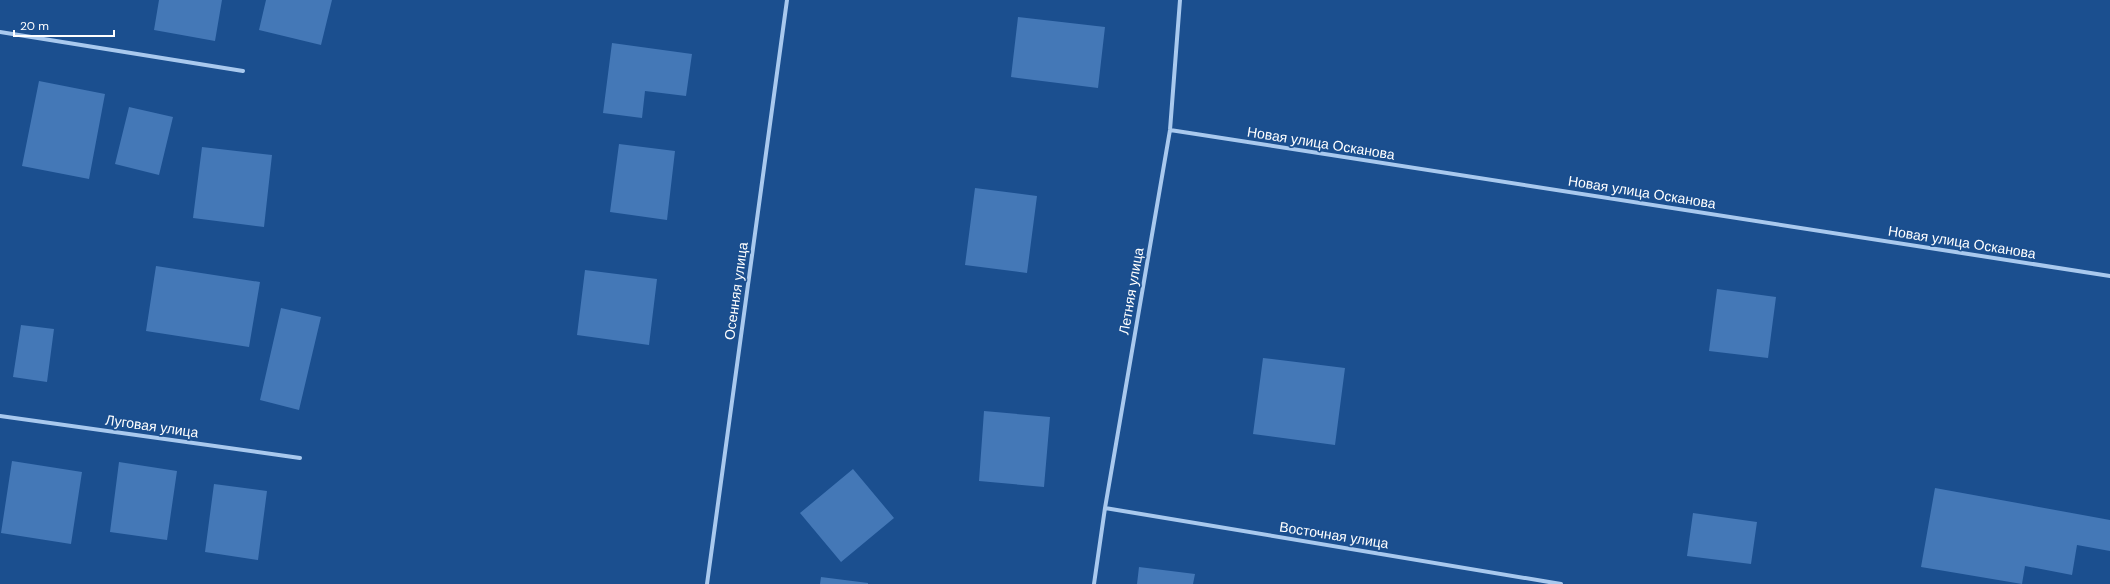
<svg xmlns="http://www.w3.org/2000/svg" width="2110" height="584" viewBox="0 0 2110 584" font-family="'DM Sans',sans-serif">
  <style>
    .building { fill: #4478b7 }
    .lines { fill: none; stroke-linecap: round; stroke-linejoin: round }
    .street { stroke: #a9c9ee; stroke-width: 4 }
    .labels { text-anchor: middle; stroke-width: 3.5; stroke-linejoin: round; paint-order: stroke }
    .street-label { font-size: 14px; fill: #fff; stroke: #1b4f8f }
  </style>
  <rect width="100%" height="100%" fill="#1b4f8f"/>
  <path class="building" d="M159 0H222L215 41 154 30Z
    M266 0H332L321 45 259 30Z
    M1018 17 1105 27 1098 88 1011 77Z
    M612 43 692 54 686 96 645 91 642 118 603 113Z
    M39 81 105 94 89 179 22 166Z
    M129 107 173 117 159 175 115 164Z
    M619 144 675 151 667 220 610 212Z
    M202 147 272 155 264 227 193 218Z
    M975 188 1037 196 1027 273 965 265Z
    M156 266 260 282 249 347 146 331Z
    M585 270 657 279 649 345 577 335Z
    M1717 289 1776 297 1768 358 1709 351Z
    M281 308 321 317 299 410 260 400Z
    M21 325 54 329 47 382 13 377Z
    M1263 358 1345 368 1335 445 1253 434Z
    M984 411 1050 417 1044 487 979 481Z
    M12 461 82 472 71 544 1 533Z
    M119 462 177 471 167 540 110 532Z
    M853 469 894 518 841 562 800 513Z
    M214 484 267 491 258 560 205 552Z
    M1935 488 2110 520V551L2077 545 2072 575 2025 566 2022 584 1921 567Z
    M1693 513 1757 522 1751 564 1687 556Z
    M1139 567 1195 574 1193 584H1137Z
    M821 577 868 583V584H820Z"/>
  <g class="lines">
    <path class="street" d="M0 32 243 71
      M1170 130 2110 276
      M0 416 300 458
      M1105 508 1561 584
      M707 584 787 0
      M1094 584 1105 508 1170 130 1180 0"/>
  </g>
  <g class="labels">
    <g class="street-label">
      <text transform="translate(1321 143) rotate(9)" y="5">Новая улица Осканова</text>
      <text transform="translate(1642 192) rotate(9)" y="5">Новая улица Осканова</text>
      <text transform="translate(1962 242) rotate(9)" y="5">Новая улица Осканова</text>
      <text transform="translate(736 291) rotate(-82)" y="5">Осенняя улица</text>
      <text transform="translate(1131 291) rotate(-80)" y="5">Летняя улица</text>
      <text transform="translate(152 426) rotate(8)" y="5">Луговая улица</text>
      <text transform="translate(1334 535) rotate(9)" y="5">Восточная улица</text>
    </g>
  </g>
  <path d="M14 30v6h100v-6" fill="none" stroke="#ffffff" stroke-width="2"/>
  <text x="20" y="30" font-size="12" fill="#ffffff" stroke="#1b4f8f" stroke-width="3" paint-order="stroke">20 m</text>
</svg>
